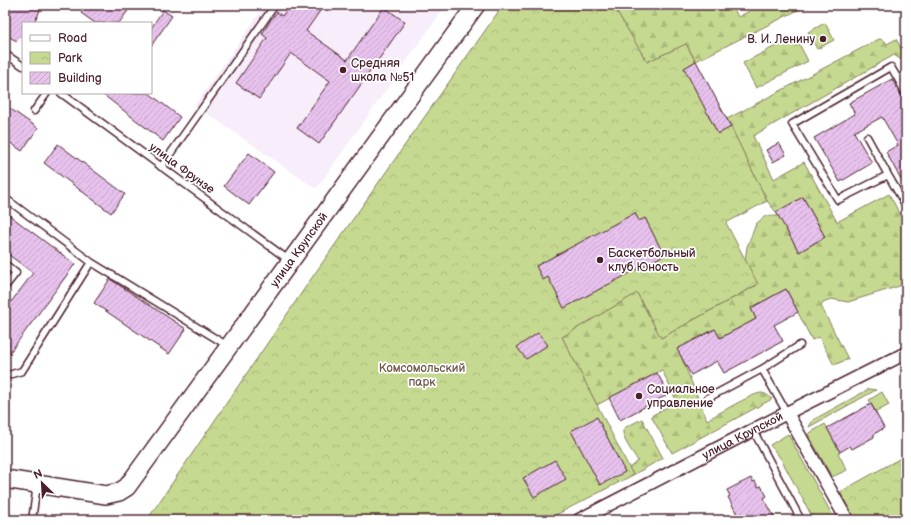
<svg xmlns="http://www.w3.org/2000/svg" width="911" height="525" viewBox="0 0 911 525" font-family="'Balsamiq Sans',sans-serif">
  <style>
    .built { fill: #f8edfa }
    .green { fill: #c5da90; stroke: #887c5e }
    .forest { fill: url(#forest-firs); stroke: #887c5e }
    .park { fill: url(#park-crowns); stroke: #887c5e }
    .building { fill: url(#building-hatch); stroke: #4a1f2b }
    .lines { fill: none; stroke-linecap: round; stroke-linejoin: round }
    .service-casing { stroke: #4a1f2b; stroke-width: 9 }
    .minor-casing { stroke: #4a1f2b; stroke-width: 15 }
    .secondary-casing { stroke: #4a1f2b; stroke-width: 20 }
    .service { stroke: #fff; stroke-width: 6 }
    .minor { stroke: #fff; stroke-width: 12 }
    .secondary { stroke: #fff; stroke-width: 17 }
    .poi-dot { fill: #4a1f2b; stroke: #fff; stroke-width: 1.5 }
    .labels { text-anchor: middle; stroke-width: 3.5; stroke-linejoin: round; paint-order: stroke }
    .poi-label { font-size: 12px; fill: #4a1f2b; stroke: #fff; text-anchor: start }
    .street-label { font-size: 12px; fill: #4a1f2b; stroke: #fff }
    .park-label { font-size: 12px; fill: #6f5749; stroke: #fff }
  </style>
  <defs>
    <pattern id="forest-firs" width="22" height="20" patternUnits="userSpaceOnUse"><rect width="22" height="20" fill="#c5da90"/><path d="M5 1l3.5 6h-7zM16 11l3.5 6h-7z" fill="#abbb7c"/></pattern>
    <pattern id="park-crowns" width="20" height="18" patternUnits="userSpaceOnUse"><rect width="20" height="18" fill="#c5da90"/><path d="M2 6a3 3 0 1 1 6 0M12 15a3 3 0 1 1 6 0" fill="none" stroke="#abbb7c"/></pattern>
    <pattern id="building-hatch" width="6" height="6" patternUnits="userSpaceOnUse"><rect width="6" height="6" fill="#e7c2ed"/><path d="M-1 1l2-2M0 6l6-6M5 7l2-2" fill="none" stroke="#c8a6cb"/></pattern>
  </defs>
  <rect width="100%" height="100%" fill="#fff"/>
  <filter id="ink" filterUnits="userSpaceOnUse"><feTurbulence type="fractalNoise" baseFrequency=".025" numOctaves="2"/><feDisplacementMap in="SourceGraphic" scale="8" xChannelSelector="R" yChannelSelector="G"/><feConvolveMatrix kernelMatrix="1 2 1 2 8 2 1 2 1" color-interpolation-filters="sRGB"/></filter>
  <g filter="url(#ink)">
    <path class="built" d="M265 5H446L316 189 195 105Z"/>
    <path class="green" d="M825 23 834 40 817 49 808 32Z
      M869 389 876 390 809 427 813 420Z
      M882 392 889 405 876 412 869 400Z
      M825 424 840 452 838 453 847 470 832 477 808 434Z
      M788 434 835 520H814L781 459 770 445Z"/>
    <path class="forest" d="M613 5H732L738 17 761 5H808L696 61 686 44 647 62Z
      M795 36 808 61 756 88 743 63Z
      M879 39 884 40 887 44 896 39 906 57V63L894 55 753 136 774 179 804 162 837 222 889 194 906 225V284L848 302 831 299 823 302 821 306 848 359 834 365 819 337 812 340 786 289 751 308 756 319 720 338 714 329 678 349 707 420C718 414 751 394 761 393 765 393 769 396 772 399L672 453 651 416 677 402 662 370 597 405 562 337 637 293 661 338 757 285 745 260 747 247 756 224 765 216H779L799 252 825 237 803 197 776 212 767 201 727 119Z
      M642 419 663 458 633 475 629 468 638 461C633 452 622 440 623 430L626 427Z"/>
    <path class="park" d="M503 5H613L647 62 686 44 731 127 767 201 726 223 758 284 661 338 637 293 562 337 633 475 546 520H147L311 279Z
      M906 455V520H855L840 492Z"/>
    <path class="building" d="M5 5H42L38 15 33 23H23V35L17 41 5 35Z
      M86 5H132L119 23H95L81 13Z
      M290 5H324L306 31 347 60 384 7 405 22 319 144 297 128 330 81 291 53 259 99 236 83 267 38 262 34 270 21 277 12 282 16Z
      M163 10 172 16 151 46V28Z
      M696 61 731 127 718 134 684 68Z
      M892 79 906 104V189L886 152 898 145 882 117 854 132 872 163 840 182 814 138 855 114 849 103Z
      M101 93H149L180 117 163 141Z
      M5 105 38 128 22 151 5 139Z
      M779 143 786 155 773 162 766 150Z
      M58 144 125 194 111 213 44 163Z
      M249 153 274 172 249 205 224 186Z
      M803 197 825 237 799 252 776 212Z
      M5 212 75 264 5 359V310L33 273 5 252Z
      M635 213 639 221 645 218 664 255 564 308 548 277 543 280 536 266Z
      M110 279 186 329 169 354 94 303Z
      M786 289 798 312 774 325 783 341 724 373 717 361 691 375 677 349 715 329 720 338 756 319 751 308Z
      M538 333 548 345 526 359 517 347Z
      M657 373 669 394 620 420 609 398Z
      M871 404 884 428 874 434V437L852 449 850 446 840 452 827 428Z
      M597 417 625 472 600 485 571 431Z
      M555 460 566 479 534 497 523 478Z
      M751 478 753 482 755 481 758 487 761 486 767 496 764 498 776 520H740L728 497 730 496 727 490Z"/>
    <g class="lines">
      <defs>
        <path id="service" d="M5 54 23 66
          M898 79 906 94
          M61 93 290 261
          M34 111 47 93
          M867 137 888 175 838 200 792 124 891 67 898 79 906 74
          M161 167 275 5
          M888 175 906 206
          M5 198 91 262 228 346
          M5 264 16 273 5 287
          M762 369 787 413
          M5 376 22 371 91 262
          M708 398 762 369 800 345
          M753 430 801 520
          M32 520 37 485"/>
        <g id="minor">
          <path d="M787 413 847 520"/>
          <path id="s1" d="M579 520 753 430 906 353"/>
        </g>
        <g id="secondary">
          <path id="s2" d="M5 479 106 495 119 492 127 487 476 5"/>
        </g>
      </defs>
      <use href="#service" class="service-casing"/>
      <use href="#minor" class="minor-casing"/>
      <use href="#secondary" class="secondary-casing"/>
      <use href="#service" class="service"/>
      <use href="#minor" class="minor"/>
      <use href="#secondary" class="secondary"/>
    </g>
  </g>
  <g class="poi-dot">
    <circle cx="823" cy="39" r="4"/>
    <circle cx="343" cy="70" r="4"/>
    <circle cx="600" cy="260" r="4"/>
    <circle cx="639" cy="396" r="4"/>
  </g>
  <g class="labels">
    <g class="poi-label">
      <text x="815" y="43" text-anchor="end">В. И. Ленину</text>
      <text x="351" y="67">Средняя<tspan x="351" dy="14">школа №51</tspan></text>
      <text x="608" y="257">Баскетбольный<tspan x="608" dy="14">клуб Юность</tspan></text>
      <text x="647" y="393">Социальное<tspan x="647" dy="14">управление</tspan></text>
    </g>
    <g class="street-label">
      <text transform="translate(182 168) rotate(36)" y="4">улица Фрунзе</text>
      <text dy="4" stroke="none"><textPath href="#s2" startOffset="418">улица Крупской</textPath></text>
      <text dy="4" stroke="none"><textPath href="#s1" startOffset="184">улица Крупской</textPath></text>
    </g>
    <g class="park-label">
      <text x="422" y="372">Комсомольский<tspan x="422" dy="14">парк</tspan></text>
    </g>
  </g>
  <rect width="911" height="525" fill="none" stroke="#fff" stroke-width="20"/>
  <rect x="10" y="10" width="891" height="505" fill="none" stroke="#4a1f2b" stroke-width="1.5" filter="url(#ink)"/>
  <rect x="22" y="22" width="130" height="72" fill="#ffffff" stroke="#b7a5aa"/>
  <rect x="30" y="35" width="20" height="6" fill="#ffffff" stroke="#b7a5aa"/>
  <text x="58" y="42" font-size="12" fill="#4a1f2b">Road</text>
  <rect x="30" y="52" width="20" height="12" fill="url(#park-crowns)" stroke="#b7a5aa"/>
  <text x="58" y="62" font-size="12" fill="#4a1f2b">Park</text>
  <rect x="30" y="72" width="20" height="12" fill="url(#building-hatch)" stroke="#b7a5aa"/>
  <text x="58" y="82" font-size="12" fill="#4a1f2b">Building</text>
  <g transform="translate(42 483) rotate(335)" stroke="#ffffff" stroke-width="3" paint-order="stroke">
  <path d="M0-3L7 15L0 10L-7 15Z" fill="#4a1f2b"/>
  <text y="-6" font-size="11" font-weight="bold" text-anchor="middle" fill="#4a1f2b">N</text>
  </g>
</svg>
